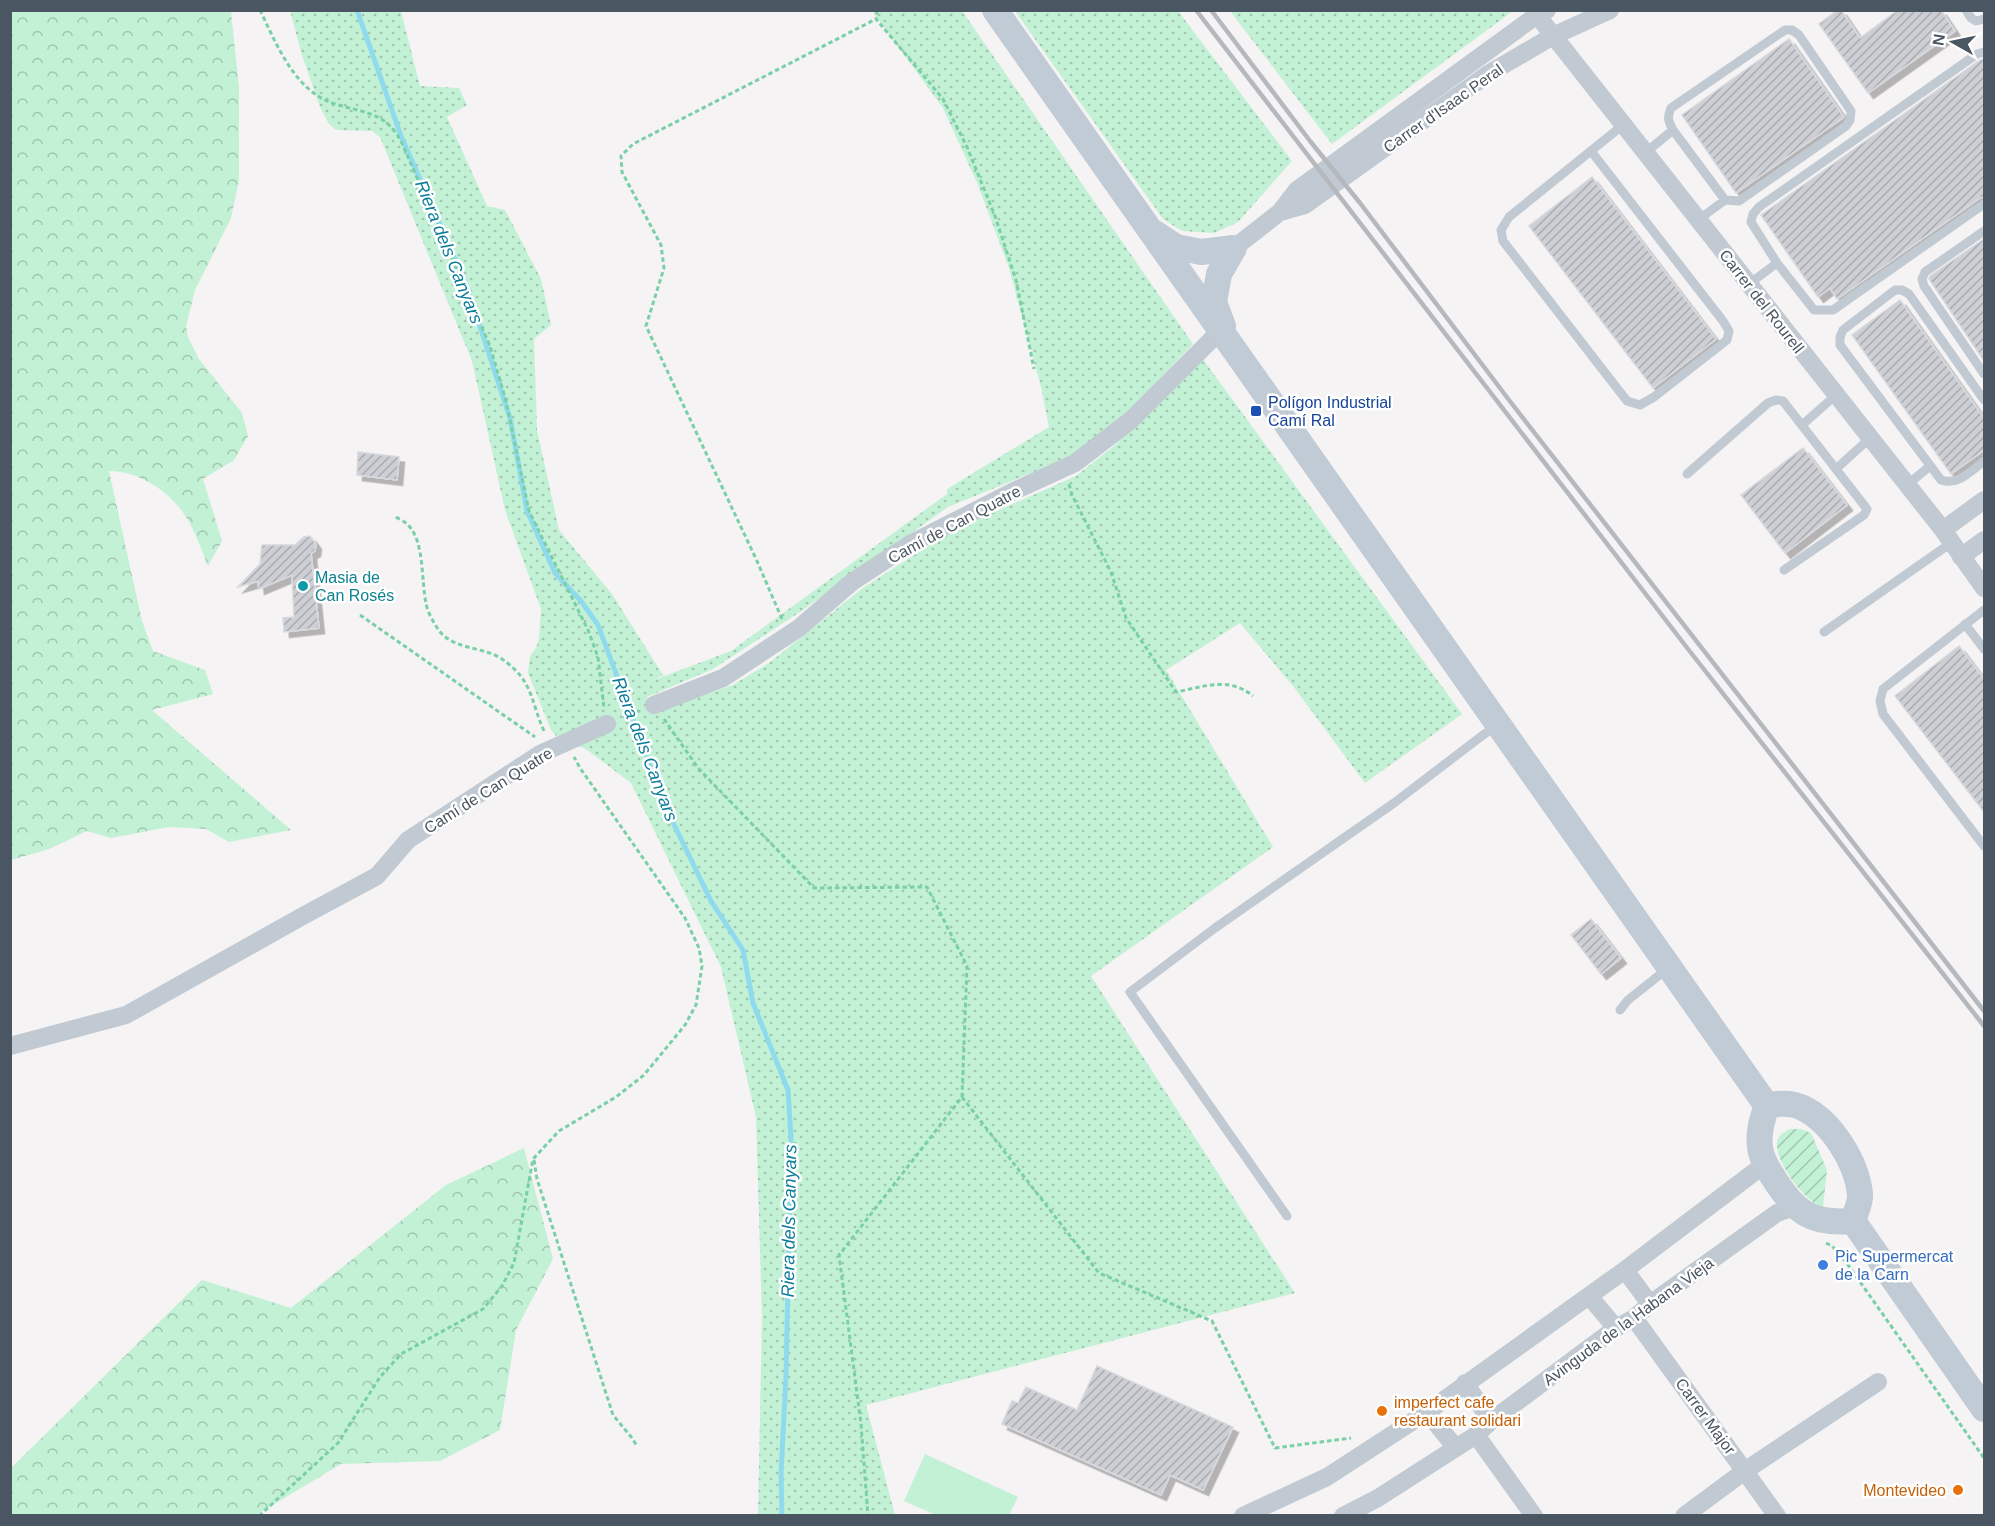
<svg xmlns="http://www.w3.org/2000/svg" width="1995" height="1526" viewBox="0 0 1995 1526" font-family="Arial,sans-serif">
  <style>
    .grass { fill: url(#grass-dots) }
    .forest { fill: url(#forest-crowns) }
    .garden { fill: url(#garden-furrows) }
    .pitch { fill: #c3f1d5 }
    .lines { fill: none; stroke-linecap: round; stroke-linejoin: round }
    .stream { stroke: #90daee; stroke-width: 5 }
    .building { fill: url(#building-hatch); stroke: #d7d9de; stroke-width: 1.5; filter: url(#shadow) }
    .path { stroke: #7ad0a6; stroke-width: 3; stroke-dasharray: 4.5 3; stroke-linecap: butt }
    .lane { stroke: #c1cad2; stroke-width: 9 }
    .street { stroke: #c1cad2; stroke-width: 18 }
    .secondary { stroke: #c1cbd6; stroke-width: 26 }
    .rail { stroke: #b5b8bd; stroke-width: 4.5 }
    .transit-dot { fill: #1a4fb4; stroke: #fff; stroke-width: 2 }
    .culture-dot { fill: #0f9aa8; stroke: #fff; stroke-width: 2 }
    .shop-dot { fill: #3f7fe0; stroke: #fff; stroke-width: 2 }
    .food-dot { fill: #e8710a; stroke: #fff; stroke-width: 2 }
    .labels { text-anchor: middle; stroke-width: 5; stroke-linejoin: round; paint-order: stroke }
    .street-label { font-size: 16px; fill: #4a5661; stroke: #fff }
    .transit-label { font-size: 16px; fill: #164399; stroke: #fff; text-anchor: start }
    .culture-label { font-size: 16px; fill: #0d838f; stroke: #fff; text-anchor: start }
    .shop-label { font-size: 16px; fill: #366cbe; stroke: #fff; text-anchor: start }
    .food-label { font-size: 16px; fill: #c56008; stroke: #fff; text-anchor: start }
    .water-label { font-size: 18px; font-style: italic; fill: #0c7c9b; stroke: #fff }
  </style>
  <defs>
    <pattern id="grass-dots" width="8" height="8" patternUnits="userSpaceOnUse" patternTransform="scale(1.5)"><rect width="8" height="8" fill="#c3f1d5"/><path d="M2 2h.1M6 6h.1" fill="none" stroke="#a0c6b0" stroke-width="1.8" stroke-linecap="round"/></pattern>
    <pattern id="forest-crowns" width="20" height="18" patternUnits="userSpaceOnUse" patternTransform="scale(1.5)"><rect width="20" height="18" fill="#c3f1d5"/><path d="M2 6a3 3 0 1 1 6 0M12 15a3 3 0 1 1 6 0" fill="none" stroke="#a0c6b0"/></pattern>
    <pattern id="garden-furrows" width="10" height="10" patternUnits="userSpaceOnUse" patternTransform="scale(1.5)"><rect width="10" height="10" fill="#c3f1d5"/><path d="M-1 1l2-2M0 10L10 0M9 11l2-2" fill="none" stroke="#a0c6b0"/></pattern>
    <pattern id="building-hatch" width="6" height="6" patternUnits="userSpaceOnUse" patternTransform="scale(1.5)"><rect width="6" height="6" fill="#cdcfd5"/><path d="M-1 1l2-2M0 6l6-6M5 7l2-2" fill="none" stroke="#a8abb0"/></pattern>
    <filter id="shadow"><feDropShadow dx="5.5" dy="5.5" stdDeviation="0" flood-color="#0004"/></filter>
  </defs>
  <rect width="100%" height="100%" fill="#f5f3f3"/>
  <path class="grass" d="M290 11H401L420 86 459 88 467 105 447 117 487 206 505 210 541 279 551 325 534 339 537 430 559 530 612 594 663 675 654 680 731 651 947 494V489L1049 427 1041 387 1009 268 978 185 943 108 872 11H962L1193 344 1117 424 1063 460 948 507 800 612 713 669 647 697 653 713 733 685 769 663 863 588 951 531 1076 476 1114 446 1202 358 1462 714 1365 783 1293 686 1240 623 1166 670 1273 847 1091 976 1295 1293 866 1405 895 1515H758L762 1317 756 1117 721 967 631 783 586 749 557 737 551 730 528 673 530 656 536 648 539 639 541 609 505 510 472 361 380 137 372 131 336 130 329 124 320 107 302 55Z
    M1015 11H1178L1292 161 1238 222 1214 233 1182 231 1163 219Z
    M1230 11H1513L1332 144Z"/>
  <path class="forest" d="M11 10 231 11 239 88V180L231 218 195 290 186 326 188 337 199 359 242 413 248 436 234 460 203 479 222 541 208 566C202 551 197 536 189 522 174 494 141 471 109 471L142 621 153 651 205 670 213 694 152 710 291 830 229 842 206 829 169 827 111 838 87 831 49 849 11 860Z
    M524 1148 553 1259 516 1330 500 1430 440 1461 341 1464 256 1515H11V1468L202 1280 291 1308 446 1185Z"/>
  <path class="garden" d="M1790 1129H1801L1811 1133 1827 1170 1823 1207C1805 1203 1774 1160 1777 1142 1779 1134 1784 1132 1790 1129Z"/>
  <path class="pitch" d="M925 1454 1018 1497 1009 1515H936L904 1501Z"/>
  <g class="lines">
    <path class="stream" d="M357 10 401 136 466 284 510 418 527 511 555 573 581 601 598 625 667 810 711 901 743 950 753 1003 788 1090 791 1138 786 1377 781 1473 782 1516"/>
  </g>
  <path class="building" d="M1838 10H1841L1860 38 1898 10H1941L1955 31 1868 93 1819 24Z
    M1789 39 1844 117 1736 193 1682 115Z
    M1984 59V197L1980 198 1837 299 1830 288 1818 297 1761 215 1980 60Z
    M1592 177 1716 339 1653 388 1529 226Z
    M1984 239V361L1929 279 1930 276Z
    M1900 300 1984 418V450L1951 474 1852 335Z
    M1803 448 1847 505 1785 553 1741 495Z
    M358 452 399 457 397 480 357 475Z
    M310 536 316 544 315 551 311 553 319 628 284 632 283 618 294 617 292 575 259 589 258 581 238 587 260 564 262 545H295L304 537Z
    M1959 646 1984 679V812L1895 696Z
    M1591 919 1621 958 1601 974 1571 935Z
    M1097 1366 1233 1427 1203 1490 1170 1475 1161 1495 1002 1424 1012 1401 1018 1403 1026 1387 1077 1410Z"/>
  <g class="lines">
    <path class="path" d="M260 10C275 41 292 84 325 100 345 110 374 109 390 126 394 130 398 136 401 141L490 346 506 401 529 511 588 630 598 657 604 708
      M877 10 876 19 943 99 967 147 995 216 1016 280 1034 369
      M1069 484 1072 495 1111 572 1126 618 1176 692C1203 687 1229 676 1253 696
      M396 517C399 519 404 521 407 524 425 540 421 581 426 603 427 610 431 618 435 624 448 651 481 645 502 659 535 682 530 702 545 733
      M360 615 535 737
      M782 619 757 561 646 326 664 268 661 245 622 172 621 156 633 144 876 19
      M623 717 639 711
      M664 719 698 768 814 888 927 887 967 966 962 1097 839 1255 861 1424 868 1516
      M962 1097 1099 1273 1212 1321 1275 1448 1351 1438
      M534 1160 537 1179 613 1415 632 1438 637 1446
      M1826 1243 1832 1246 1846 1262 1984 1458
      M259 1516 338 1443 380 1377 401 1354 483 1309 502 1286 514 1263 533 1159 559 1131 616 1097 644 1075 685 1025 696 1005 702 966 699 948 685 918 580 768 574 757"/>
    <path class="lane" d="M1966 10 1971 18 1976 21 1984 19
      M1785 30H1792L1799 35 1851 111 1850 120 1846 126 1739 201 1725 200 1673 130C1668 121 1667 117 1671 108Z
      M1984 52 1977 54 1759 207 1753 214 1751 222 1777 263 1814 310H1833L1984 204
      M1591 151 1723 321 1729 331 1727 340 1654 397 1640 405 1627 401 1503 241 1501 230 1509 217 1623 125
      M1645 153 1673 130
      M1698 220 1725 200
      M1984 231 1925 272 1922 279 1924 286 1984 374
      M1749 284 1777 263
      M1984 400 1909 294 1902 290H1895L1843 330 1840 337V345L1941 480C1958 486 1971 471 1984 461
      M1802 425 1836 395
      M1837 468 1870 438
      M1687 474 1768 403 1776 400 1783 401 1867 509 1864 515 1784 570
      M1907 485 1930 466
      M1984 610 1883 689 1880 701 1883 714 1984 846
      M1965 624 1984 649
      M1824 632 1951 543
      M1620 1010 1628 1000 1667 969
      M1287 1216 1130 992 1215 928 1394 803 1483 735 1497 726"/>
    <path class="street" d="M1537 15 1943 530 1984 588
      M1280 212 1305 205 1488 74 1553 36 1610 10
      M1234 248 1280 212 1297 190 1537 15 1547 10
      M1943 530 1984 500
      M1961 557 1984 540
      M654 705 723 678 799 628 852 582 910 544 1014 491 1075 463 1131 420 1220 331
      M10 1046 126 1015 301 917 377 876 408 840 540 754 607 724
      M1625 1270 1650 1304
      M1589 1296 1616 1328
      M1634 1318 1777 1516
      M1465 1383 1491 1421
      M1427 1412 1455 1447
      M1476 1435 1534 1516
      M1243 1516 1327 1477 1427 1412 1625 1270 1765 1164
      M1343 1516 1378 1498 1476 1435 1491 1421 1616 1328 1634 1318 1650 1304 1777 1213 1794 1207
      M1684 1516 1746 1470 1878 1382"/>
    <path class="secondary" d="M995 10 1767 1106
      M1155 233 1176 247 1201 252 1234 248
      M1223 326 1214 302 1219 274 1234 248
      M1767 1106C1762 1119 1758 1132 1760 1147 1761 1158 1767 1168 1773 1177 1794 1211 1811 1225 1853 1221
      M1767 1106C1779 1103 1791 1102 1803 1108 1832 1122 1857 1163 1860 1194 1861 1203 1855 1213 1853 1221
      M1853 1221 1984 1409"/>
    <path class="rail" d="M1196 10 1688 649 1984 1026
      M1211 10 1310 141 1360 203 1509 400 1984 1011"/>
  </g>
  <rect class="transit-dot" x="1250" y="405" width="12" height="12" rx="3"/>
  <circle class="culture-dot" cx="303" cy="586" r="6"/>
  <circle class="shop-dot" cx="1823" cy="1265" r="6"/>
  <g class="food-dot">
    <circle cx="1382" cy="1411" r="6"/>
    <circle cx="1958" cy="1490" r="6"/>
  </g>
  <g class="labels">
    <g class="street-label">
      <text transform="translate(1443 108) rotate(-35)" y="6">Carrer d'Isaac Peral</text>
      <text transform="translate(1762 301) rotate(52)" y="6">Carrer del Rourell</text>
      <text transform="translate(954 524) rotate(-28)" y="6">Camí de Can Quatre</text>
      <text transform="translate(488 790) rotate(-32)" y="6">Camí de Can Quatre</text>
      <text transform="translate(1628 1321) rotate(-36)" y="6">Avinguda de la Habana Vieja</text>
      <text transform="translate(1706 1416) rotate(54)" y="6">Carrer Major</text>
    </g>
    <g class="transit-label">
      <text x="1268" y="408">Polígon Industrial<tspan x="1268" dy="18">Camí Ral</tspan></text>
    </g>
    <g class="culture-label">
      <text x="315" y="583">Masia de<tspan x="315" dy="18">Can Rosés</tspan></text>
    </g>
    <g class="shop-label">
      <text x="1835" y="1262">Pic Supermercat<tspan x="1835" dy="18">de la Carn</tspan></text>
    </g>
    <g class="food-label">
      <text x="1394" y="1408">imperfect cafe<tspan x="1394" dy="18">restaurant solidari</tspan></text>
      <text x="1946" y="1496" text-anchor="end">Montevideo</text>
    </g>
    <g class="water-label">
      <text transform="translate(449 252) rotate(68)" y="6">Riera dels Canyars</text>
      <text transform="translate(645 749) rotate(69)" y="6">Riera dels Canyars</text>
      <text transform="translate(789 1221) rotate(-89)" y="6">Riera dels Canyars</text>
    </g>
  </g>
  <rect width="1995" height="1526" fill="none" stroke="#4a5661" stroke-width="24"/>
  <g transform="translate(1953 42) rotate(279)" stroke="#ffffff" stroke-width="4.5" paint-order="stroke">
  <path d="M0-4.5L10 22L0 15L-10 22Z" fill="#4a5661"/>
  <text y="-9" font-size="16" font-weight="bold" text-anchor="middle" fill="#4a5661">N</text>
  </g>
</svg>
